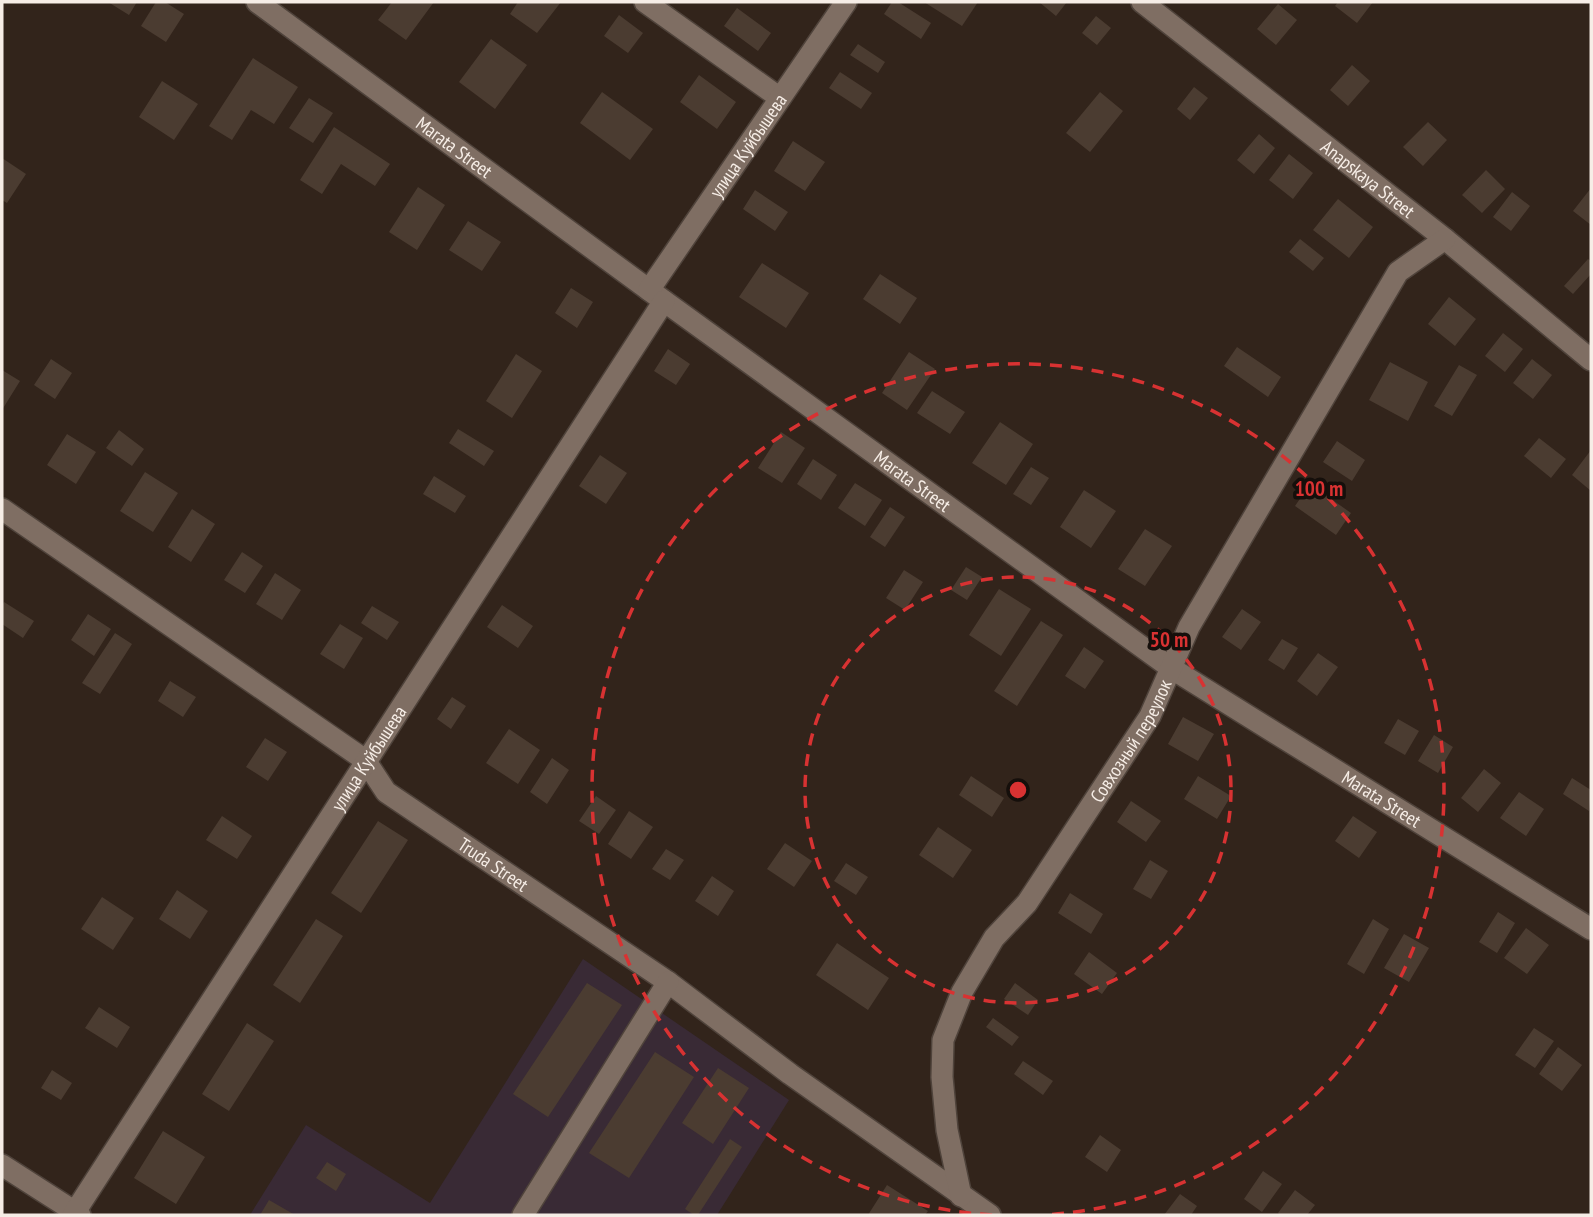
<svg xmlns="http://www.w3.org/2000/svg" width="1593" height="1217" viewBox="0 0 1593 1217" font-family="'PT Sans Narrow',sans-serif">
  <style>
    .industrial { fill: #392a35 }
    .building { fill: #4b3c31 }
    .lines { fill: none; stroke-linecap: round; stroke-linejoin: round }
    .minor-casing { stroke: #4f433b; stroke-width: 24 }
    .minor { stroke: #7f6e63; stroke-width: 21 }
    .ring { fill: none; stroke: #d83232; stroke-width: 3.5; stroke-dasharray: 12 9 }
    .labels { text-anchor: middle; stroke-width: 7; stroke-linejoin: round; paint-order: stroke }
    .street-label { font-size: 19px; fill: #f6ede6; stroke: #150f0b }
    .centre { fill: #d83232; stroke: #150f0b; stroke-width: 3.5 }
    .ring-label { font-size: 21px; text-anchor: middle; font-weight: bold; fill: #d83232; stroke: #150f0b; stroke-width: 7; stroke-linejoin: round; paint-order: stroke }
  </style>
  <rect width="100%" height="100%" fill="#32241b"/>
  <path class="industrial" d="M583 959 789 1100 717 1215H250L306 1125 430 1203Z"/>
  <path class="building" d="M108 2H137L129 15Z
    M156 2H165L184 14 166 42 141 26Z
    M392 2H434L406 40 378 20Z
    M518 2H561L537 33 510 14Z
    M892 2H898L931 23 921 39 884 14Z
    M924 2H978L962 26Z
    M1039 2H1067L1056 16Z
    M1338 2H1373L1357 23 1335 6Z
    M1278 4 1297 20 1276 45 1257 29Z
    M737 8 771 33 758 51 724 26Z
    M619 15 643 33 628 53 604 36Z
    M1096 16 1111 28 1097 45 1082 33Z
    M491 39 527 65 495 109 459 82Z
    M858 44 885 62 878 73 850 55Z
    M253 58 298 87 274 124 251 110 232 140 209 126Z
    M1352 65 1370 81 1348 106 1330 90Z
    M840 72 872 93 861 109 829 88Z
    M699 75 736 102 717 129 680 102Z
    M162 81 198 104 174 140 139 117Z
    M1194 87 1208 98 1190 120 1177 109Z
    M602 92 653 129 630 160 580 123Z
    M1100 92 1123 111 1090 152 1066 133Z
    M309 98 333 113 313 143 289 128Z
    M1428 122 1447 140 1423 166 1403 147Z
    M334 127 390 164 375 186 341 164 322 194 300 180Z
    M1259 134 1275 148 1254 174 1237 160Z
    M793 141 825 162 805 191 774 171Z
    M1289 154 1313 173 1293 199 1269 180Z
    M2 158 26 174 7 203 2 200Z
    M1486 170 1505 189 1482 213 1462 195Z
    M418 187 445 205 417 250 389 232Z
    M1591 188V225L1573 211Z
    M755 190 788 212 775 231 743 209Z
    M1512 192 1530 206 1511 231 1493 217Z
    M1338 199 1373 227 1349 258 1313 230Z
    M468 221 501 242 482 271 449 250Z
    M1300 239 1324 258 1313 271 1289 252Z
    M1588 259 1591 261V274L1573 294 1564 286Z
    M762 263 809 293 786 328 739 297Z
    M880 274 917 298 900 324 863 299Z
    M571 288 593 302 577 328 555 313Z
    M1449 297 1476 319 1455 346 1428 324Z
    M1503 333 1523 349 1505 372 1485 356Z
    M1237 347 1281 377 1268 397 1224 366Z
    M668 349 690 364 676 385 654 371Z
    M909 352 935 369 907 410 882 393Z
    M516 354 542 371 512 418 486 401Z
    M51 359 72 373 55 399 34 385Z
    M1532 359 1552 375 1533 399 1513 383Z
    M1390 362 1428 382 1408 421 1369 400Z
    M1459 365 1477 375 1452 416 1434 406Z
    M2 370 20 381 2 410Z
    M932 391 965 412 950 434 917 413Z
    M1000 422 1033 444 1006 485 972 463Z
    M458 429 494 451 484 466 449 443Z
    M119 430 144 449 132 466 106 448Z
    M781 432 805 448 782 483 758 468Z
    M67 434 96 452 76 484 47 465Z
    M1539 438 1566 459 1551 478 1524 456Z
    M1337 441 1365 460 1352 481 1323 462Z
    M1591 450V491L1572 475Z
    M600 455 627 473 606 504 579 486Z
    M813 459 837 475 821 500 797 484Z
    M1031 467 1049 478 1031 505 1013 494Z
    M145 472 178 493 153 532 120 511Z
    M434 476 466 496 455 513 423 494Z
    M855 483 882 500 865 526 838 508Z
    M1310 484 1351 513 1336 535 1295 506Z
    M1084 490 1116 511 1091 548 1060 527Z
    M890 507 905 517 885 547 870 537Z
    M192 509 215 524 191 562 168 547Z
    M1145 529 1172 546 1145 586 1118 569Z
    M242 552 263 566 245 593 224 580Z
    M966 567 982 577 967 600 951 590Z
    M904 570 923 582 905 610 886 598Z
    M275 573 301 590 282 620 256 604Z
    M999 589 1031 609 1001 656 969 635Z
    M4 602 34 621 23 638 2 624V606Z
    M502 605 533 626 518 648 487 627Z
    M372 606 399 622 387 640 361 623Z
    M1242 609 1261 622 1241 650 1222 637Z
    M88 614 111 629 94 656 71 640Z
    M1041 621 1063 635 1017 706 994 691Z
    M340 624 363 638 344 669 320 654Z
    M115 633 132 644 100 694 82 683Z
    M1282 639 1298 648 1284 670 1268 660Z
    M1084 647 1104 661 1085 689 1065 676Z
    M1318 653 1338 667 1317 696 1297 681Z
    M170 681 196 697 183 717 158 701Z
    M452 697 466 706 451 729 437 719Z
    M1183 717 1214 734 1198 761 1168 744Z
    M1398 719 1419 731 1405 755 1384 743Z
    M509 729 540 750 518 784 486 763Z
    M1434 735 1453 747 1438 773 1418 761Z
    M265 738 287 752 268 781 246 767Z
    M552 758 569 770 547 804 530 792Z
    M1484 769 1501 783 1478 812 1461 798Z
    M971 776 1004 798 992 817 959 795Z
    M1198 776 1231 796 1217 819 1184 799Z
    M1572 778 1591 790 1589 811 1563 794Z
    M1519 792 1544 809 1526 836 1500 818Z
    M596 796 616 810 599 834 579 821Z
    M1131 801 1161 821 1146 842 1117 822Z
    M629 811 653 827 631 859 608 844Z
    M222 816 252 836 237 859 206 840Z
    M1353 816 1377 832 1359 858 1335 841Z
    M378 821 408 840 361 913 331 893Z
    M938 827 972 850 953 878 919 855Z
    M785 843 812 861 794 887 767 869Z
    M666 849 684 860 670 880 652 869Z
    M1150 860 1168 871 1151 899 1133 889Z
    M846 863 868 877 856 895 834 881Z
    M712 876 734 891 718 916 695 901Z
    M177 890 208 911 190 939 159 919Z
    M1070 893 1103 914 1091 934 1058 913Z
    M102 897 134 918 113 950 81 929Z
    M1498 912 1515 923 1497 953 1479 942Z
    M316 919 343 936 300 1003 273 985Z
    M1373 919 1389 929 1364 974 1347 964Z
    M1526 928 1549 945 1527 974 1504 958Z
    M1404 934 1429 948 1409 982 1384 968Z
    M837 943 889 978 868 1010 816 975Z
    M1089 952 1117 973 1102 994 1074 974Z
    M587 983 622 1005 548 1117 513 1094Z
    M1015 983 1038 1000 1028 1015 1004 999Z
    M99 1007 130 1027 117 1048 85 1028Z
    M993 1018 1019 1037 1012 1046 986 1027Z
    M247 1023 274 1041 229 1111 202 1094Z
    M1534 1028 1554 1041 1535 1068 1515 1055Z
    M1558 1047 1582 1065 1562 1091 1539 1074Z
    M655 1052 694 1077 629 1178 589 1153Z
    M1023 1061 1053 1081 1043 1095 1014 1074Z
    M718 1068 749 1088 713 1144 682 1123Z
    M52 1070 72 1083 61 1100 41 1088Z
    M163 1131 205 1157 176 1204 134 1178Z
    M1100 1135 1121 1150 1107 1172 1085 1157Z
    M730 1139 742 1147 698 1215H694L685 1209Z
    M327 1162 346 1174 336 1191 316 1178Z
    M1263 1171 1282 1184 1262 1212 1244 1199Z
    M887 1185 928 1211 925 1215H868Z
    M1295 1190 1315 1205 1307 1215H1280L1278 1213Z
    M1180 1194 1197 1206 1191 1215H1164Z
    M269 1200 295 1215H260Z"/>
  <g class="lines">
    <defs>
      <g id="minor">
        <path id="s1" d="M257 2 664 301 1171 668 1591 929"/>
        <path d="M645 2 780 98"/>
        <path id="s2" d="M1142 2 1445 239 1591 360"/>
        <path id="s3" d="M649 290 846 2"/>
        <path id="s4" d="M2 509 365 760 386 792 668 982 790 1074 990 1215"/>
        <path d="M2 1165 80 1215"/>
        <path id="s5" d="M961 1196 947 1130 942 1077 943 1040 962 992 994 938 1027 903 1150 716 1189 627 1398 272 1445 239"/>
        <path id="s6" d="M73 1215 664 301"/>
        <path d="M523 1215 668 982"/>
      </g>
    </defs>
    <use href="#minor" class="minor-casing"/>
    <use href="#minor" class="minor"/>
  </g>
  <g class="ring">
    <circle cx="1018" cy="790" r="213"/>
    <path d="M992 1215A426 426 0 1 1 1044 1215"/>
  </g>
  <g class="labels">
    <g class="street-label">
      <text dy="7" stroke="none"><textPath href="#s3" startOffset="175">улица Куйбышева</textPath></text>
      <text dy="7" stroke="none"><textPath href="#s1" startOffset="245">Marata Street</textPath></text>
      <text dy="7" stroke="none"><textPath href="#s2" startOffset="287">Anapskaya Street</textPath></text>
      <text dy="7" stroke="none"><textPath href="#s1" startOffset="812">Marata Street</textPath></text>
      <text dy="7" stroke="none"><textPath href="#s5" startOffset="513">Совхозный переулок</textPath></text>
      <text dy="7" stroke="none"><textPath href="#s6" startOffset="544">улица Куйбышева</textPath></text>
      <text dy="7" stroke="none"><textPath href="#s1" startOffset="1379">Marata Street</textPath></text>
      <text dy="7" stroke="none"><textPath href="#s4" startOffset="609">Truda Street</textPath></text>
    </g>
  </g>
  <circle cx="1018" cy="790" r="10" class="centre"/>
  <g class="ring-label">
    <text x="1319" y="496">100 m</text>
    <text x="1169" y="647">50 m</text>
  </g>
  <rect width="1593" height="1217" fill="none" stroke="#f6ede6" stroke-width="7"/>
</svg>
